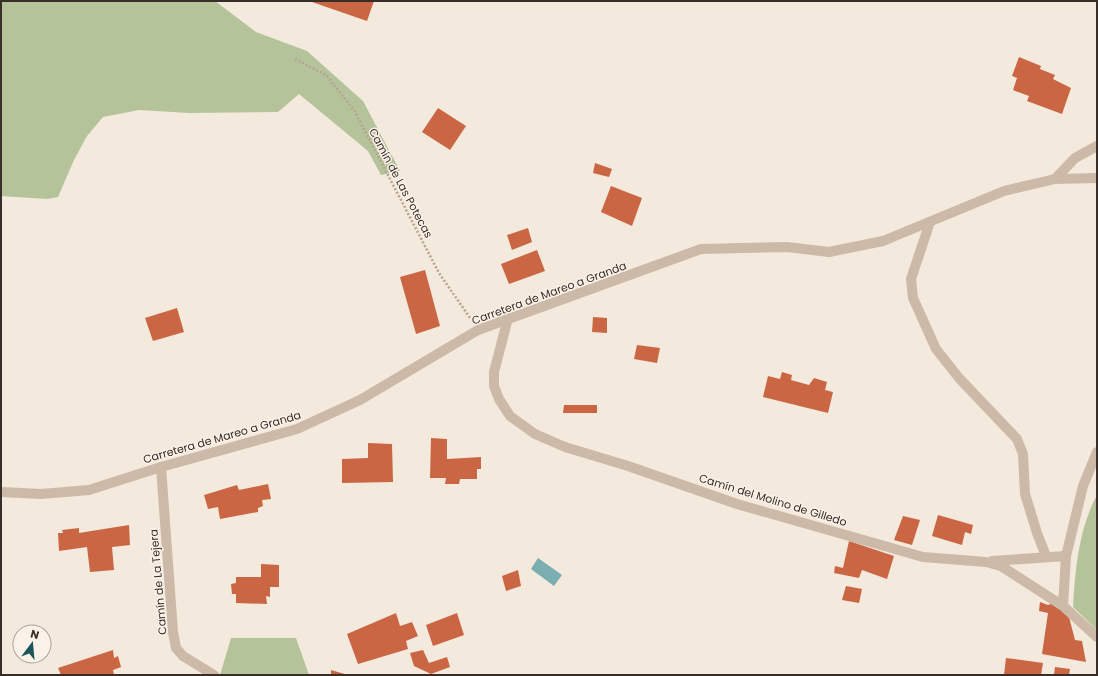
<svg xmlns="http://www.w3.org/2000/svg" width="1098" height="676" viewBox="0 0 1098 676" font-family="Poppins,sans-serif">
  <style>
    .green { fill: #b5c39b }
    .water { fill: #7aaeb1 }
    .building { fill: #ca6643 }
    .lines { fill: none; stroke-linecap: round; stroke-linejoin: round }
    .path { stroke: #b7a391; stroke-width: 2.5; stroke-dasharray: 2 2; stroke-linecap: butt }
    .minor { stroke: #ccb9a7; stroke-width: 10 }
    .tertiary { stroke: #ccb9a7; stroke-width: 10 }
    .labels { text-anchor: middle; stroke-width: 3; stroke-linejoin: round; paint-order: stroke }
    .street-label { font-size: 11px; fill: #382d28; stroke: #faf2e8 }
  </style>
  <rect width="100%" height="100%" fill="#f3e9dc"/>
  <path class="green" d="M1 1H215L256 32 307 51 363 101 400 171 381 175 368 151 299 94 278 112 189 113 139 110 103 117 87 136 74 160 58 197 47 199 1 196Z
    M1097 495V630L1073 607C1075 570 1079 528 1097 495Z
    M231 638H296L309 675H220Z"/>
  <path class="water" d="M538 558 562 575 554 586 531 569Z"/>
  <path class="building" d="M309 1H374L367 21Z
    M1019 57 1041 66 1040 69 1055 75 1053 79 1071 88 1062 114 1027 101 1029 96 1013 90 1017 78 1012 76Z
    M438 108 466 126 450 150 422 132Z
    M595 163 612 169 609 177 593 173Z
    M611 186 642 198 632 226 601 212Z
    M528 228 532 242 512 250 507 235Z
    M537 250 545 271 509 284 501 264Z
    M425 270 440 326 416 334 400 277Z
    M177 308 184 332 153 341 145 318Z
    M593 317 607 318V333L592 332Z
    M637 345 660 348 657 363 634 359Z
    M782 372 792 375 791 380 809 385 814 378 827 382 825 390 833 392 828 413 763 397 768 376 780 379Z
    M564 405H597V413H563Z
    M431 438 447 439V459L481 457V469H477V479H460L459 484H445L446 478H430Z
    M368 443 392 444 393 482 342 483V459L368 458Z
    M268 484 271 499 262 500 263 506 258 508V512L220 519 218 507 208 509 204 495 237 485 239 490Z
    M938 515 973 525 971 534 965 532 962 545 932 536Z
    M903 516 920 520 912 545 894 540Z
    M129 525 130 545 112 547 114 570 90 572 87 547 59 551 58 533H63L62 530 79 528V533Z
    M849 541 894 556 887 579 862 570 859 578 834 573 835 566 843 568Z
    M261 564 279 565V587H270V597L266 596 267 604 236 603V594H232L231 584 236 583V577H261Z
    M518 570 521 586 506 591 502 576Z
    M846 586 862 589 859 603 842 600Z
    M1040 602 1048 605 1053 603 1069 617 1075 640 1082 641 1086 662 1042 654 1048 613 1039 611Z
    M396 613 400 626 412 622 418 636 406 641 408 649 358 664 347 634Z
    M457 613 464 635 433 646 426 625Z
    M113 650 114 658 118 656 121 667 113 670 114 675H61L58 668Z
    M423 650 429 663 447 657 450 667 431 674 414 666 410 653Z
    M1006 658 1043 663 1041 675H1004Z
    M1055 667 1070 669 1069 675H1054Z
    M331 670 348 675H331Z"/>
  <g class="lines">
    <path class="path" d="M295 59 326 75 354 110 439 273 470 318"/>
    <path class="minor" d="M1055 179 1075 158 1097 146
      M930 222 911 279 913 298 936 349 959 378 1017 439 1023 454 1025 494 1037 533 1046 556
      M508 318 494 372V386L499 399 510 416 535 434 565 447 628 466 737 504 923 557 986 562 1001 566 1063 606 1097 637
      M161 467 173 632 176 648 183 656 214 675
      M992 561 1066 556
      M1063 606 1066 556 1083 486 1097 452"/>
    <path class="tertiary" d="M1 492 41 494 89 490 161 467 297 429 360 400 478 330 701 249 787 247 829 252 883 241 1004 191 1055 179 1097 178"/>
  </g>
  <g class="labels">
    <g class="street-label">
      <text transform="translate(401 183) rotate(62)" y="4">Camín de Las Potecas</text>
      <text transform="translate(549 293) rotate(-20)" y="4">Carretera de Mareo a Granda</text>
      <text transform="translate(222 437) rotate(-16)" y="4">Carretera de Mareo a Granda</text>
      <text transform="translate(773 500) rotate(17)" y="4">Camín del Molino de Gilledo</text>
      <text transform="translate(158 582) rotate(-95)" y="4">Camín de La Tejera</text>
    </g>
  </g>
  <rect width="1098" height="676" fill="none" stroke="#382d28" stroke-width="4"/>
  <g transform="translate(32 644) rotate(16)"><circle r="19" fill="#faf2e8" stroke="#aca39b"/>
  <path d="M0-3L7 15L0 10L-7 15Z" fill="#1c555b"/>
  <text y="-6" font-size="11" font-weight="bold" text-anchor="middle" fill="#382d28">N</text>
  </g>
</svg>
